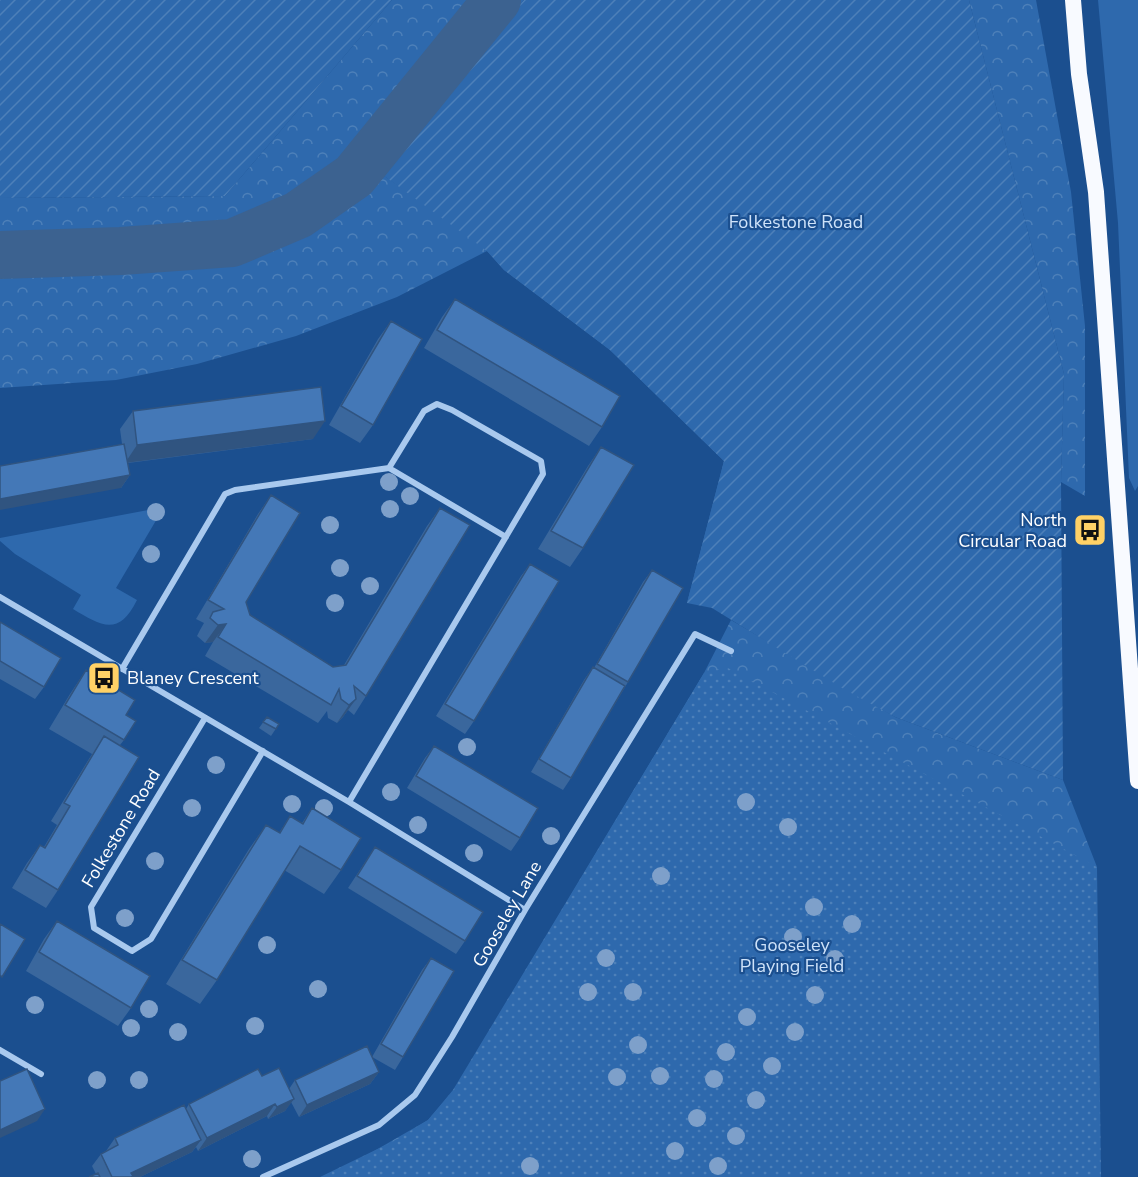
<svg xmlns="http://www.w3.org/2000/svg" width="1138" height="1177" viewBox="0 0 1138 1177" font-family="'Nunito Sans',sans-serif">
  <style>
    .grass { fill: #2e69ad }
    .forest { fill: url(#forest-crowns) }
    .park { fill: url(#park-dots) }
    .garden { fill: url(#garden-furrows) }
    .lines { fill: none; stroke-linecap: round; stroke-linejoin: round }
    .river { stroke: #3c6290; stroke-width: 48 }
    .minor { stroke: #a9c9ee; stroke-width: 6 }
    .trunk { stroke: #f8faff; stroke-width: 16 }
    .tree { fill: #7ea0ca }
    .wall { fill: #3a679d }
    .shaded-wall { fill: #305480 }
    .building { fill: #4478b7; stroke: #305480; stroke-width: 1.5 }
    .labels { text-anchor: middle; stroke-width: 4.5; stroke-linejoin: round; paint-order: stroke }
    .park-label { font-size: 18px; fill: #cfe3fa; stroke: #1b4f8f }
    .poi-label { font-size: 18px; fill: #fff; stroke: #1b4f8f; text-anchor: end }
    .street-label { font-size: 18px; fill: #fff; stroke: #1b4f8f }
  </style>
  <defs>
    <pattern id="forest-crowns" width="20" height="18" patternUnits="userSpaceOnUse" patternTransform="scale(1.5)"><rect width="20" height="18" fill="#2e69ad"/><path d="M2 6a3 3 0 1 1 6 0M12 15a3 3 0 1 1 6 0" fill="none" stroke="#4d80b9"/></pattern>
    <pattern id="park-dots" width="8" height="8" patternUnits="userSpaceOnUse" patternTransform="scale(1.5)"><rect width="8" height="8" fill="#2e69ad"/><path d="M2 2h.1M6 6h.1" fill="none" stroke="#4d80b9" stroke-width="1.8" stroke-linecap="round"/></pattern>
    <pattern id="garden-furrows" width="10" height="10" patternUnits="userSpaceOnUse" patternTransform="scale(1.5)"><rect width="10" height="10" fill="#2e69ad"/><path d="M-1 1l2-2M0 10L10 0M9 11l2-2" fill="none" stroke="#4d80b9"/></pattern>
  </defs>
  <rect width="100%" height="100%" fill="#1b4f8f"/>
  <path class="grass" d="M1098 0H1138V486L1135 491 1129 478 1118 223Z
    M164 507 116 588 137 600C119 637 101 626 73 609L81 595 15 554 0 541V538Z"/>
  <path class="forest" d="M392 0H524L380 173 567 303 742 465 687 603 724 461 610 350 504 270 487 251 397 297 296 336 197 364 116 380 0 388V198L225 196Z
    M969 0H1036L1071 192 1085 326V496L1061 482 1064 374Z
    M731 620 895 717 1063 780 1097 867 703 746 456 1152 329 1177 428 1120 454 1090 704 673Z"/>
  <path class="park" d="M726 667 1097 867 1101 1177H320L396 1140 428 1120 453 1090 704 673Z"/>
  <path class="garden" d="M0 0H392L225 196 0 198Z
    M524 0H969L1064 374 1061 482 1063 780 895 717 842 688 712 608 687 603 724 461 610 350 504 270 487 251 380 173Z"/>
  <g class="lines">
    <path class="river" d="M0 255 121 251 232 243 298 215 354 176 497 0"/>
    <path class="minor" d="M0 597 349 802 525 910
      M122 669 225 494 235 490 389 468 506 537
      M205 718 91 907 94 928 132 951 151 939 263 751
      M349 802 543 474 541 461 452 410 437 404 424 411 389 468
      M0 1050 41 1074
      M263 1177 379 1125 415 1095 452 1037 525 910 695 634 731 651"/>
    <path class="trunk" d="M1073 0 1079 74 1096 192 1138 781"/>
  </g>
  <g class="tree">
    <circle cx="389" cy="482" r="9"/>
    <circle cx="410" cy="496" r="9"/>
    <circle cx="390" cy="509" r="9"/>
    <circle cx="156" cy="512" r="9"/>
    <circle cx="330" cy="525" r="9"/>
    <circle cx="151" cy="554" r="9"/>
    <circle cx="340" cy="568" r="9"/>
    <circle cx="370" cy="586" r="9"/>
    <circle cx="335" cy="603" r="9"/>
    <circle cx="467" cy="747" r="9"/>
    <circle cx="216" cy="765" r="9"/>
    <circle cx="391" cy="792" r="9"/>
    <circle cx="746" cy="802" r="9"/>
    <circle cx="292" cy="804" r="9"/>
    <circle cx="192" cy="808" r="9"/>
    <circle cx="324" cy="808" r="9"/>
    <circle cx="418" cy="825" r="9"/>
    <circle cx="788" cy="827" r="9"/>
    <circle cx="551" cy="836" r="9"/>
    <circle cx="474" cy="853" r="9"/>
    <circle cx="155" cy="861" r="9"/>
    <circle cx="661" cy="876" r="9"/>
    <circle cx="814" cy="907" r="9"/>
    <circle cx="125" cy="918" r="9"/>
    <circle cx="852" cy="924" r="9"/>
    <circle cx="793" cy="937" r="9"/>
    <circle cx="267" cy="945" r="9"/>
    <circle cx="606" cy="958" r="9"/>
    <circle cx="835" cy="959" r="9"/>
    <circle cx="318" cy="989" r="9"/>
    <circle cx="588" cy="992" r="9"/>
    <circle cx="633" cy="992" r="9"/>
    <circle cx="815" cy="995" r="9"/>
    <circle cx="35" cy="1005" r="9"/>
    <circle cx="149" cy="1009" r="9"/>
    <circle cx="747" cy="1017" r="9"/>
    <circle cx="255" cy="1026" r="9"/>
    <circle cx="131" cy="1028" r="9"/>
    <circle cx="178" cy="1032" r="9"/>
    <circle cx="795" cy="1032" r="9"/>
    <circle cx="638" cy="1045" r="9"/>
    <circle cx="726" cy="1052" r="9"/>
    <circle cx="772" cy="1066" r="9"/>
    <circle cx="660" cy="1076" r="9"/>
    <circle cx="617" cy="1077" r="9"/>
    <circle cx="714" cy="1079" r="9"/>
    <circle cx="97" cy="1080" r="9"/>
    <circle cx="139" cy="1080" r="9"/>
    <circle cx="756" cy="1100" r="9"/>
    <circle cx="697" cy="1118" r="9"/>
    <circle cx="736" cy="1136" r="9"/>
    <circle cx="675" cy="1151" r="9"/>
    <circle cx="252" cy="1159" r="9"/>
    <circle cx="530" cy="1166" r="9"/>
    <circle cx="718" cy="1166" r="9"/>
  </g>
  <path class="wall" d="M455 299 602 427 589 446 424 348 442 317Z
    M391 321 373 425 360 443 329 425 378 339Z
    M133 411 313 439 128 463 130 475 121 488 122 444 120 429Z
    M601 447 583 548 570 567 538 549 588 466Z
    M271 495 246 602 250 615 333 667 344 665 427 526 440 508 366 696 354 715 348 710 343 717 337 723 328 718 327 711 318 723 205 656 213 642 205 643 197 636 200 630 204 623 196 619 258 514Z
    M530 564 474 721 465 734 436 716 521 576Z
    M652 570 628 682 571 778 563 790 531 772 584 680 593 667 594 668 643 582Z
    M0 622 44 687 35 699 0 679Z
    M96 663 104 673 100 679 126 715 124 740 120 745 58 890 46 908 12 888 27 863 40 845 44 847 57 825 51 821 92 754 49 729 70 694 86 670 89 672Z
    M267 717 279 724 271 736 259 728Z
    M434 746 520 838 511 851 407 788 425 758Z
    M312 808 341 870 324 894 284 870 217 980 200 1004 166 984 249 849 266 825 279 833 290 816 302 823Z
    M375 847 465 941 456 954 348 888Z
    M57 921 131 1008 118 1026 26 971 44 939Z
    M431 958 403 1057 395 1070 372 1057 422 970Z
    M379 1072 370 1084 299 1117 291 1102 285 1111 268 1119 267 1116 198 1151 196 1147 192 1152 140 1177H89L96 1174 92 1166 101 1154 106 1151 115 1138 186 1109 189 1104 262 1076 289 1089 295 1080Z"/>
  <path class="shaded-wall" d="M325 421 313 439 125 463 137 445Z
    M130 475 121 488 0 510V499Z
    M226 624 213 642 205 643 218 625Z
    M356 699 343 717 337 723 349 705Z
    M379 1072 370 1084 299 1117 307 1105Z
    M294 1099 285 1111 268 1119 277 1107Z
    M275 1104 267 1116 198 1151 207 1138Z
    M45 1109 37 1121 0 1138V1130Z
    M201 1140 192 1152 140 1177H128L131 1173Z"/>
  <path class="building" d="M455 299 620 396 602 427 437 330Z
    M391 321 422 339 373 425 341 406Z
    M321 387 325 421 137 445 133 411Z
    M124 444 130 475 0 499V466Z
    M601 447 634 465 583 548 551 531Z
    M271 495 300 513 246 602 250 615 333 667 346 665 440 508 470 525 366 696 354 686 356 699 349 705 341 699 339 689 331 705 218 637 226 624 218 625 210 618 213 612 224 609 208 600Z
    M530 564 559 581 474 721 445 704Z
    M652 570 683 588 628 682 597 664Z
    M0 622 61 658 44 687 0 661Z
    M96 663 106 669 104 673 93 666Z
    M593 667 625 686 571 778 539 759Z
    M86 670 135 700 126 715 136 721 124 740 65 705Z
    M267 717 279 724 276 729 263 722Z
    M104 736 139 757 58 890 25 870 40 845 45 848 70 806 64 803Z
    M434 746 538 808 520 838 416 776Z
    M312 808 361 838 341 870 300 846 217 980 182 960 266 825 280 833 290 816 303 824Z
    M375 847 483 912 465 941 357 876Z
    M57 921 150 976 131 1008 39 952Z
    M0 924 25 939 2 977 0 975Z
    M431 958 454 971 403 1057 381 1044Z
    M367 1046 379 1072 307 1105 295 1080Z
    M279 1068 294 1099 277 1107 275 1104 207 1138 189 1104 258 1069 262 1076Z
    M27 1069 45 1109 0 1130V1081Z
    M184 1105 201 1140 131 1173 133 1176 131 1177H112L101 1154 118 1145 115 1138Z
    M98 1173 100 1177H89Z"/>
  <defs>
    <symbol id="bus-square" viewBox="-11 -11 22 22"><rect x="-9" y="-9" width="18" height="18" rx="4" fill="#ffd166" stroke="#1b4f8f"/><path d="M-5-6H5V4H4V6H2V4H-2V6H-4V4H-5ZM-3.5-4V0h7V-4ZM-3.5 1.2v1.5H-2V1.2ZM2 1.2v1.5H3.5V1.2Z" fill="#111"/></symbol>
  </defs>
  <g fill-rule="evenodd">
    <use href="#bus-square" x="1071" y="511" width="38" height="38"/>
    <use href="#bus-square" x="85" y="659" width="38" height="38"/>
  </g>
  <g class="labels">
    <g class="park-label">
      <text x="796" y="228">Folkestone Road</text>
      <text x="792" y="951">Gooseley<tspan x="792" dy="21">Playing Field</tspan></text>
    </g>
    <g class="poi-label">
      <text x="1067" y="526">North<tspan x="1067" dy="21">Circular Road</tspan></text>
      <text x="127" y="684" text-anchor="start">Blaney Crescent</text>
    </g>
    <g class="street-label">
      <text transform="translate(121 828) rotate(-59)" y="6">Folkestone Road</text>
      <text transform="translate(507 914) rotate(-60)" y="6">Gooseley Lane</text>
    </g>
  </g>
</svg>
